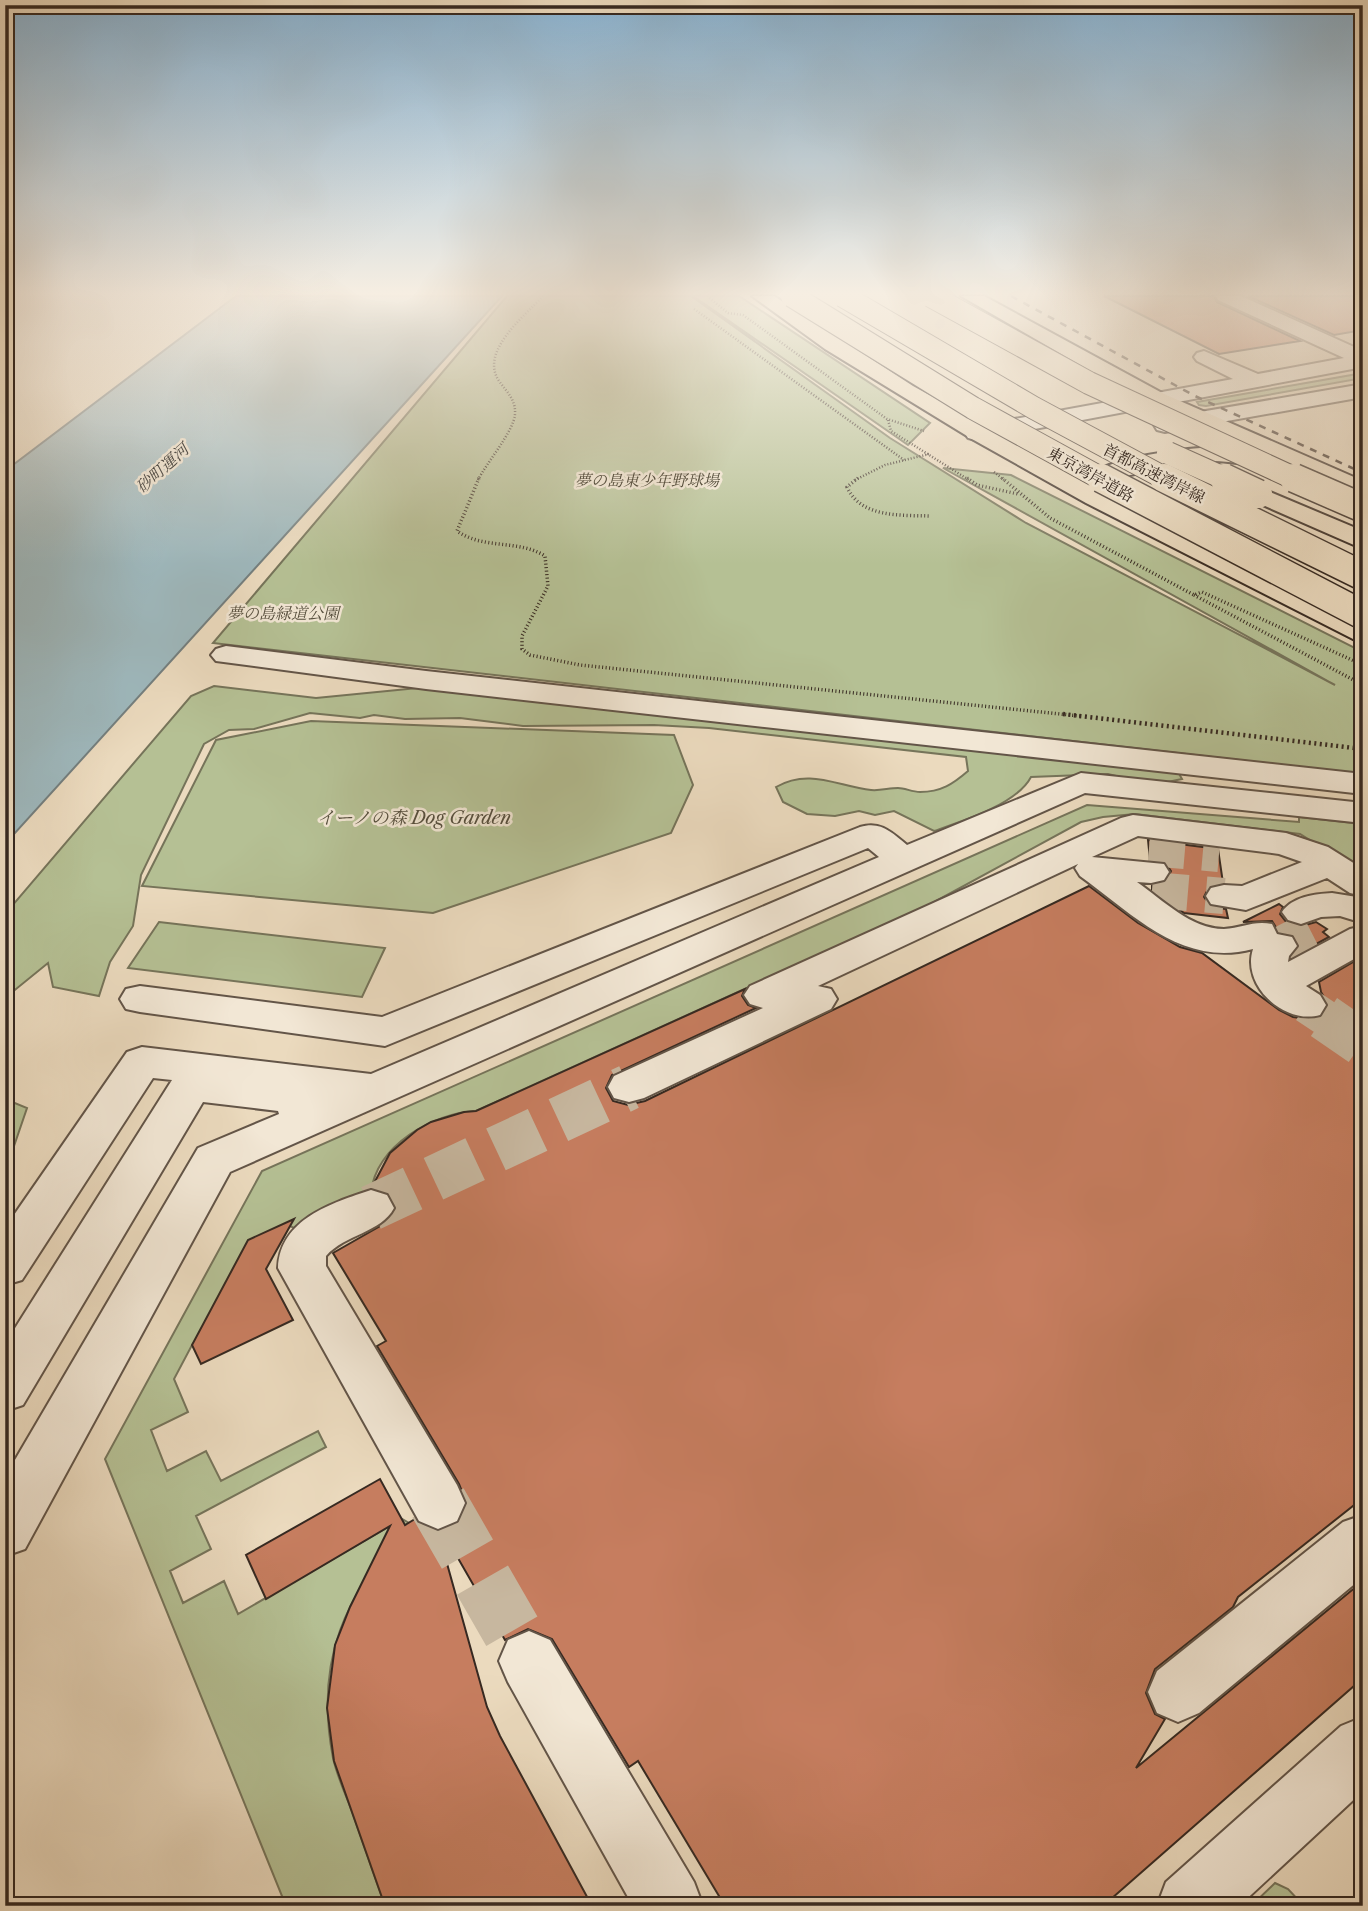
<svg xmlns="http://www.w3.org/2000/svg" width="1368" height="1911" viewBox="0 0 1368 1911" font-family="'Libre Caslon Text','Noto Serif JP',serif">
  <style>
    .green { fill: #b5c094; stroke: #76745a; stroke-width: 2 }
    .water { fill: #9eb8bd; stroke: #747f7f; stroke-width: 2 }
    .building { fill: #c67d5f; stroke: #362921; stroke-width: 2 }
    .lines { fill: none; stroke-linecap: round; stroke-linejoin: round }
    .minor-tunnel-far2 { stroke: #c7b79f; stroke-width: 36; stroke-dasharray: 36 18; stroke-linecap: butt }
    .minor-tunnel-far1 { stroke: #c7b79f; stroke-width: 46; stroke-dasharray: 46 23; stroke-linecap: butt }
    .minor-tunnel { stroke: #c7b79f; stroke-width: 59; stroke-dasharray: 59 30; stroke-linecap: butt }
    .minor-casing { stroke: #635548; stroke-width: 4 }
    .highway-casing { stroke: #362921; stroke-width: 4 }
    .path-far2 { stroke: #362921; stroke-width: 2.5; stroke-dasharray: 1 2; stroke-linecap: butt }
    .path-far1 { stroke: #362921; stroke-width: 3.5; stroke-dasharray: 1 2.5; stroke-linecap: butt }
    .path { stroke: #362921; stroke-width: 4.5; stroke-dasharray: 2 3.5; stroke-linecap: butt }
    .minor { fill: #f2e7d5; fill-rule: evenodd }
    .highway { fill: #ebdabe; fill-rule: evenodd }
    .rail { stroke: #362921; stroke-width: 2.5; stroke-dasharray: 7 7; stroke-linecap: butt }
    .highway-bridge-far1-casing { stroke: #362921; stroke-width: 24; stroke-linecap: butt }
    .highway-bridge-casing { stroke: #362921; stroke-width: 31; stroke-linecap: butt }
    .highway-bridge-far1 { stroke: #ebdabe; stroke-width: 22 }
    .highway-bridge { stroke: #ebdabe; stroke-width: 28 }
    .labels { text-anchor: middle; stroke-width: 5; stroke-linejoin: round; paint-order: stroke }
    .far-water-label { font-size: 16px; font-style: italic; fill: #504d48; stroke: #f2e7d5 }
    .far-street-label { font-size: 16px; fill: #362921; stroke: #f2e7d5 }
    .far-park-label { font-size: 16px; font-style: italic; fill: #564f3e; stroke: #f2e7d5 }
    .park-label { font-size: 18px; font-style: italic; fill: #564f3e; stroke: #f2e7d5 }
  </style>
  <rect width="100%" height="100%" fill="#ebdabe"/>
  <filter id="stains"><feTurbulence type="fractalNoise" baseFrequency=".00286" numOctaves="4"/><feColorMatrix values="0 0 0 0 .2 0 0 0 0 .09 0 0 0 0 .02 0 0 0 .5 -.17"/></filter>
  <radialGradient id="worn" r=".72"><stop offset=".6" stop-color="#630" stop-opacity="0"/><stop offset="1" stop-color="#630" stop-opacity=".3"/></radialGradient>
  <path class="green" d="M507 296H691L890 438 1026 523 1335 685 943 468 1011 475 1363 652V774L213 643Z
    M693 296H739L930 423 908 445Z
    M1363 373V378L1206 406 1199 405 1197 402Z
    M214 686 316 698 428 687 1178 772 1182 779 1153 785 1108 774 1031 777C1017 804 963 821 934 831L894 811 875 815 859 811 835 816 807 814 783 802 776 787C809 768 837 786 871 790 880 791 889 788 898 788 905 788 912 792 920 792 941 792 953 784 968 771L966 757 709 728 654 725 523 726 460 718 405 719 374 715 360 718 310 713 254 729 229 730 204 744 141 875 133 926 110 962 99 996 53 987 48 963 5 998V914L191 696Z
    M311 721 674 735 693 785 671 833 433 913 142 886 216 740Z
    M1087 805 1299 822V817L1363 824V873L1300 834 1135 814 1103 817 1081 822 925 907 476 1111C433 1113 377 1145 371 1192L298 1230 286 1224 192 1345 174 1379 188 1412 151 1430 167 1471 206 1451 221 1481 318 1431 326 1447 196 1516 211 1549 170 1571 183 1603 224 1581 238 1614 402 1519 409 1523C345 1596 314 1659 333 1758 337 1776 345 1793 351 1809 362 1841 374 1874 385 1906H286L105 1459 262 1171Z
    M159 922 385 948 362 997 128 968Z
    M5 1099 27 1108 12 1152 5 1158Z
    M1275 1883 1288 1889 1304 1906H1251Z"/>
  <path class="water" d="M236 296H502L5 844V471Z"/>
  <path class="building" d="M1104 296H1214L1217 302 1300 341 1219 354Z
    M1248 296H1363V330L1334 335Z
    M1148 840 1218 849 1223 883 1209 887 1204 897 1211 907 1226 909 1228 918 1184 913 1152 890V886L1166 881 1171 871 1164 861 1150 860Z
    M1089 886 1138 923 1180 947 1202 953 1279 1010 1293 1017 1307 1019 1322 1016 1328 1004 1321 992 1319 982 1355 961 1363 963V1498L1238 1597 1233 1607 1155 1669 1146 1693 1155 1714 1165 1719 1136 1768 1363 1581V1678L1103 1906H725L638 1761 629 1767 552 1639 528 1629 505 1640 447 1539 441 1542 487 1707 500 1736 592 1906H385L334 1761 327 1708 335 1645 350 1607 390 1526 266 1599 246 1555 380 1479 405 1525 415 1519 418 1523 439 1531 458 1523 467 1504 459 1484 377 1346 386 1341 333 1253 382 1225 396 1210 389 1194 372 1187 390 1153 417 1130 431 1122 464 1112 476 1111 745 989 742 996 748 1005 756 1008 612 1075 606 1088 613 1101 628 1105 645 1101Z
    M1279 904 1283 907 1280 914 1287 923 1302 926 1316 922 1327 929 1323 932 1329 937 1298 954 1296 952 1300 946 1294 936 1279 932 1272 921 1243 922Z
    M294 1219 266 1269 293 1320 201 1364 192 1345 248 1240Z"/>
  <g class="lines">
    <path class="minor-tunnel-far2" d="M1149 848 1219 854
      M1152 890 1224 896
      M1278 946 1321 924
      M1306 1005 1327 1019"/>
    <path class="minor-tunnel-far1" d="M1324 1017 1363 1044
      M371 1208 629 1087"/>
    <path class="minor-tunnel" d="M438 1503 529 1661"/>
    <defs>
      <path id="minor" d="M1216 296H1241L1363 351V367L976 440 968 438 965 433 968 428 976 426 1233 379 1197 361 1194 357 1197 353 1204 351 1258 374 1344 358 1218 300Z
        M1363 384V397L1165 432 1157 430 1154 425 1157 420 1165 418Z
        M226 646 426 671 1363 774V794L426 689 216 661 211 655 216 649Z
        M1081 773 1363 803V823L1085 793 230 1172 25 1549 5 1556V1477L198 1148 279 1114 278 1111 203 1102 23 1405 5 1411V1344L172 1080 153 1078 22 1280 5 1285V1228L127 1052 142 1047 371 1074 879 857 868 848 385 1046 140 1012 126 1009 120 999 126 989 140 986 382 1017 860 827C881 821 891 832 907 845Z
        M1133 815 1286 833 1328 847 1363 869V896L1350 893 1327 878 1246 910 1211 904 1206 896 1211 888 1224 885 1242 886 1302 862 1279 854 1138 836 1092 857 1164 864 1169 872 1164 880 1151 883 1137 882C1163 900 1191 929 1224 929 1242 928 1254 920 1272 924L1277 934 1292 937 1297 946 1289 956 1288 962 1350 929 1363 926V954L1306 986 1320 995 1326 1005 1320 1015C1285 1025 1241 986 1253 949 1182 968 1133 914 1080 876L1075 868 1078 864 818 986 831 989 837 999 831 1009 644 1098 629 1102 614 1098 608 1087 614 1076 763 1008 750 1004 744 995 750 986 1121 818Z
        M1332 893 1363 898V923L1340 916 1321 917 1301 924 1288 920 1282 912C1292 897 1314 894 1332 893Z
        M371 1190 387 1195 394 1208C381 1233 345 1234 326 1256V1266L457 1485 465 1503 457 1521 438 1529 419 1521 278 1268C280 1219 332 1203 371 1190Z
        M1363 1515V1577L1199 1713 1178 1722 1157 1713 1148 1692 1157 1671 1343 1522Z
        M529 1631 550 1640 694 1882 703 1906H633L508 1682 499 1661 508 1640Z
        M1363 1717V1791L1239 1906H1157L1166 1882 1341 1726Z"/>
      <path id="highway" d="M752 296H774L913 386 1086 482C1090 478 1094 473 1098 470 1126 454 1219 442 1251 449L1148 404 961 296H984L1164 394 1363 481V497L1274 459 1270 464C1254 468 1230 460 1211 461 1182 462 1154 470 1126 476L1114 481 1106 489 1107 492 1141 510 1363 622V642L1353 639 1086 503 972 439 825 349Z
        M1258 487 1363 531V549L1249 499 1246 494 1249 489Z"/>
    </defs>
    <use href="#minor" class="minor-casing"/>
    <use href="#highway" class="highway-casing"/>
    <path class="path-far2" d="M707 296 728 313 743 315 887 419 924 431
      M694 309 904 460
      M888 420 891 431 969 480
      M994 472 1004 480
      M478 480C487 462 514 431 515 414 516 400 507 392 499 381 479 351 525 316 543 296
      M855 480 885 465 929 454"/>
    <path class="path-far1" d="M479 478 457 531C484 550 518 539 545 556L548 586 522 636V649L530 655 580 665 1080 716
      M858 478 847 487C861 518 900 515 930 516
      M967 478 977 485 1018 494
      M1002 478 1050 518 1194 595 1202 592 1363 665
      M1194 595 1363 685"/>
    <path class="path" d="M1063 714 1363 749"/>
    <use href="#minor" class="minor"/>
    <use href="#highway" class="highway"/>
    <path class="rail" d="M1011 296 1195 396 1363 473"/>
    <defs>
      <path id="highway-bridge-far1" d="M792 296 973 408 1104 480
        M843 296 1034 408 1168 480
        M931 296 1089 383 1298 480
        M1168 453 1228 480"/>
      <path id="highway-bridge" d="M1101 478 1363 615
        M1164 478 1363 576
        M1224 478 1258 494
        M1294 478 1363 508"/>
    </defs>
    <use href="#highway-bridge-far1" class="highway-bridge-far1-casing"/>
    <use href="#highway-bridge" class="highway-bridge-casing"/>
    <use href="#highway-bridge-far1" class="highway-bridge-far1"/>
    <use href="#highway-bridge" class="highway-bridge"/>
  </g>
  <linearGradient id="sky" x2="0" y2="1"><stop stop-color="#8ab6d7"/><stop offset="0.52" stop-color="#f6eee2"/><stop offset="1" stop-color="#f6eee2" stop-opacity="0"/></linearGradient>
  <rect width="1368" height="564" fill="url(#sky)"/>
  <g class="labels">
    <g class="far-water-label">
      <text transform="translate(162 468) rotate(-42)" y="6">砂町運河</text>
    </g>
    <g class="far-street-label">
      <text transform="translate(1154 473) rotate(27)" y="6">首都高速湾岸線</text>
      <text transform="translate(1091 474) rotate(29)" y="6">東京湾岸道路</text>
    </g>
    <g class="far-park-label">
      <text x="647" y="486">夢の島東少年野球場</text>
      <text x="283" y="619">夢の島緑道公園</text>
    </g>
    <g class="park-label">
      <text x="414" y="824">イーノの森 Dog Garden</text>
    </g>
  </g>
  <rect width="1368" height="1911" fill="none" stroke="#ebdabe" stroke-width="28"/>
  <rect x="7" y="7" width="1354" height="1897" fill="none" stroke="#362921" stroke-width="3.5"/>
  <rect x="14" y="14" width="1340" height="1883" fill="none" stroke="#362921" stroke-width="2"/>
  <rect width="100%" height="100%" filter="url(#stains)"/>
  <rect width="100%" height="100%" fill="url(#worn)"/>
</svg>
